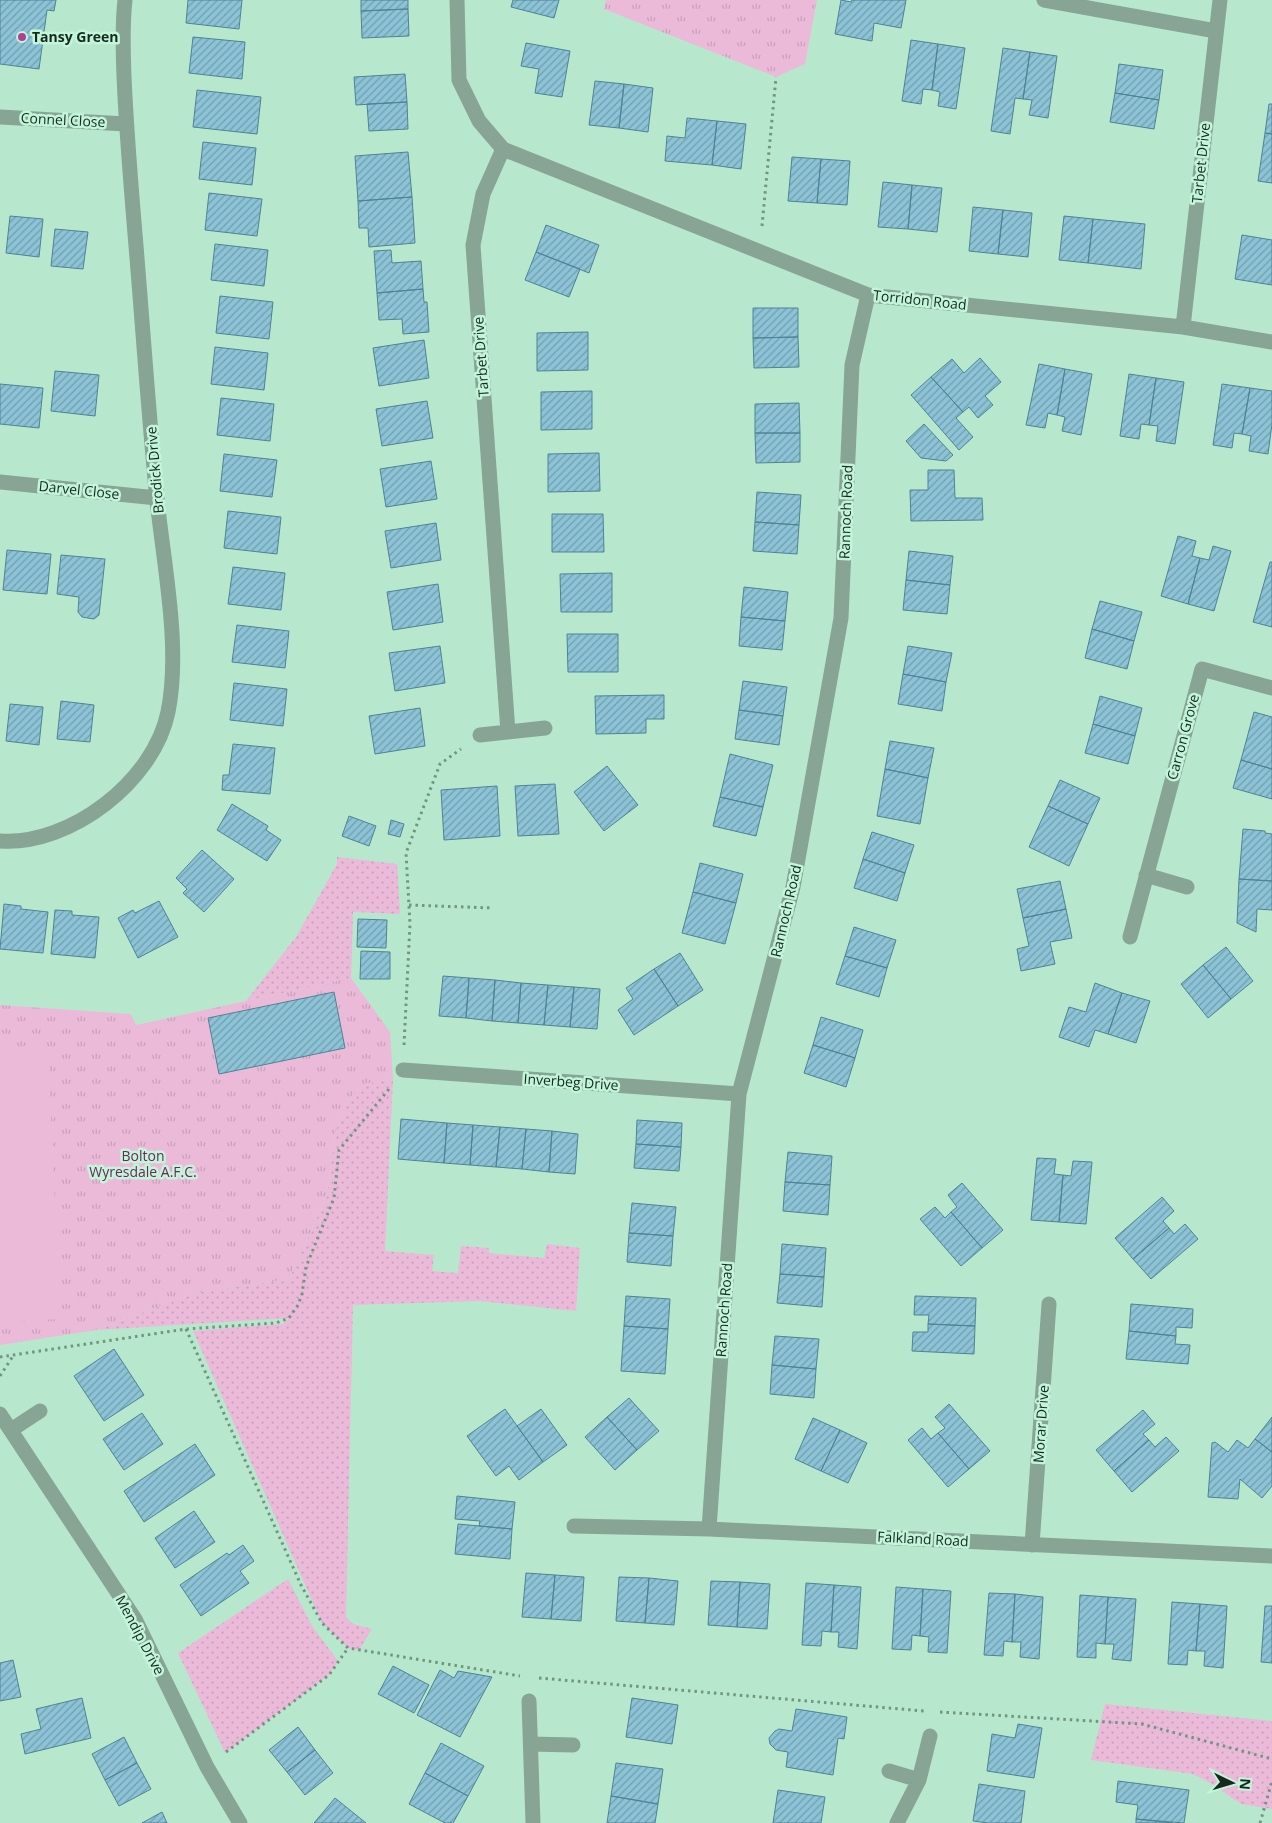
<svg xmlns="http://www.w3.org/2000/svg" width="1272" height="1823" viewBox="0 0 1272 1823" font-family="'Open Sans',sans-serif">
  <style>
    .grass { fill: url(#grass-dots) }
    .park { fill: url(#park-tufts) }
    .pitch { fill: #ebbad9 }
    .building { fill: url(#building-hatch); stroke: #4e8394 }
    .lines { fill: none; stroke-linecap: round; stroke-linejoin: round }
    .path { stroke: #719581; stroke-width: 3; stroke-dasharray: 2.5 4; stroke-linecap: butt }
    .street { stroke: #88a494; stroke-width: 15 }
    .poi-dot { fill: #b53e93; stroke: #c3f5da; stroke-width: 2 }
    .labels { text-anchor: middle; stroke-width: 5; stroke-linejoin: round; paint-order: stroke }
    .poi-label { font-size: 14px; font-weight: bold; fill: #16291f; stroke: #c3f5da; text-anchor: start }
    .street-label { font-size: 14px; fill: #16291f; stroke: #c3f5da }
    .park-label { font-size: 14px; fill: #6d2758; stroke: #c3f5da }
  </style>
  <defs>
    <pattern id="grass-dots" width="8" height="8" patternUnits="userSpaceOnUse" patternTransform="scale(1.25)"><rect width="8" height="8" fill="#ebbad9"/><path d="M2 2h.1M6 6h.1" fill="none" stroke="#c9a0ba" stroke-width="1.8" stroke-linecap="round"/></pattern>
    <pattern id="park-tufts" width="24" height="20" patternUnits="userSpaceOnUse" patternTransform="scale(1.25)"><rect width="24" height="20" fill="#ebbad9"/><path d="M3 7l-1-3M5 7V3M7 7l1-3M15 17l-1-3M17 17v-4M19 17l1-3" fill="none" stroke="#c9a0ba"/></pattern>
    <pattern id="building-hatch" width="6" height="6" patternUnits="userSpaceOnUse" patternTransform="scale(1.25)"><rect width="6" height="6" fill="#8cc3d6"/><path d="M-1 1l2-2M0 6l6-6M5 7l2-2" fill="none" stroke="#719ead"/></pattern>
  </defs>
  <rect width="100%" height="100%" fill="#b7e8cd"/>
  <path class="grass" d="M337 857 397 864 400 914 353 912 351 978 246 1001 296 937 337 864Z
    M393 1079 385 1251 434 1255 432 1271 458 1273 461 1246 489 1248V1253L544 1258 547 1244 580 1248 576 1311 480 1301 353 1305 346 1617 353 1624 372 1629 359 1650 348 1648 322 1623 193 1331 283 1324 289 1318 96 1330 195 1293 289 1279 327 1196 335 1133 349 1099 363 1084Z
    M288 1579 312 1626 338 1661 329 1675 225 1753 178 1653Z
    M1105 1704 1272 1721V1809L1241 1804 1212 1784 1193 1774 1091 1760Z"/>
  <path class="park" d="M606 0H817L805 64 776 77 604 9Z
    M351 978 390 1032 393 1079 363 1084 349 1099 335 1133 327 1196 289 1279 195 1293 96 1330 0 1345V1005L131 1014 136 1025Z"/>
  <path class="pitch" d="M48 1048 60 1319 0 1322V1050Z"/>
  <path class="building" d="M0 0H56L54 11 47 10 39 69 0 64Z
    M188 0H242L239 29 186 23Z
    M361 0H408V9L361 11Z
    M513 0H559L554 18 511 7Z
    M841 0 851 2 852 0H906L901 28 874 23 872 41 835 34Z
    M408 9 409 36 362 38 361 11Z
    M193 37 245 42 242 79 189 73Z
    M911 40 938 44 932 90 923 89 921 104 902 101Z
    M526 43 570 51 562 97 535 93 539 69 521 66Z
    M938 44 965 48 956 109 938 106 940 92 932 90Z
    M1003 48 1030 52 1023 99 1015 98 1010 134 991 131Z
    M1030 52 1057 56 1048 118 1029 115 1032 100 1023 99Z
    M1119 64 1163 70 1159 100 1115 93Z
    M405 74 407 102 356 105 354 77Z
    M595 81 624 84 619 128 589 125Z
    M624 84 653 88 648 132 619 128Z
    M197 90 261 97 257 134 193 127Z
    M1115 93 1159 100 1154 129 1110 122Z
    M407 102 408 129 369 131 367 104Z
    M1269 104H1272V134L1265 133Z
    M687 118 717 121 712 165 665 161 667 136 685 138Z
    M717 121 746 124 741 169 712 165Z
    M1265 133 1272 134V183L1258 181Z
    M203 142 256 148 252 185 199 179Z
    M408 152 412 197 358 201 355 156Z
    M792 157 821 159 817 203 788 201Z
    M821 159 850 161 847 205 817 203Z
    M883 182 912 185 908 229 878 227Z
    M912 185 942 188 937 232 908 229Z
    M209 193 262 199 257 236 205 230Z
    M412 197 415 243 369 247 368 228H359L358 201Z
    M973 207 1003 210 998 254 969 251Z
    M1003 210 1032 213 1028 257 998 254Z
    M10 216 43 219 39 257 6 253Z
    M1064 216 1093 219 1088 263 1059 260Z
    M1093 219 1145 224 1141 269 1088 263Z
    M546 225 599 245 589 273 536 252Z
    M55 229 88 232 83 269 51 266Z
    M1242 235 1272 240V285L1235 279Z
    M215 244 268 250 264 286 211 280Z
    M391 250 392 263 421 261 423 289 377 293 374 251Z
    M536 252 580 269 569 297 525 280Z
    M423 289 424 302H427L429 332 403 334 402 319 379 320 377 293Z
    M220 296 273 302 269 339 216 333Z
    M753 308H798V337L753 338Z
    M588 332V370L537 371V333Z
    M798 337 799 367 754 368 753 338Z
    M424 340 429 378 379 386 373 348Z
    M215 347 268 353 264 390 211 384Z
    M980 358 1001 382 985 396 993 405 978 418 969 407 963 412 931 377 952 359 964 373Z
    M1039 364 1065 369 1057 415 1048 413 1045 428 1026 425Z
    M1065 369 1092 374 1081 435 1062 431 1065 417 1057 415Z
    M55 371 99 375 95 416 51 411Z
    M1129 374 1156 378 1149 425 1141 424 1139 439 1120 436Z
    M931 377 963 412 956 418 973 437 959 450 911 395Z
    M1156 378 1184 382 1175 444 1156 441 1158 426 1149 425Z
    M0 384 43 388 39 428 0 424Z
    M1222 384 1250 388 1242 434 1234 433 1232 448 1213 445Z
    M1250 388 1272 391V424L1268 454 1249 451 1251 436 1242 434Z
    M592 391V429L541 430V392Z
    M221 398 274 404 270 441 217 435Z
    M427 401 433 438 382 446 376 409Z
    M799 403 800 433H755V404Z
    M924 424 953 455 946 461 921 458 906 441Z
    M755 433H800V462L756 463Z
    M599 453 600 491 548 492V454Z
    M224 454 277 460 272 497 220 491Z
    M431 461 437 499 386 507 380 469Z
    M928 470H954L955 498H982L983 520 911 521 910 490H928Z
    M757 492 801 495 799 525 755 522Z
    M228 511 281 517 277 554 224 548Z
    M552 514H603L604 552H552Z
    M755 522 799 525 797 554 753 551Z
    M436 523 441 560 391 568 385 531Z
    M1178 536 1196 541 1192 556 1200 558 1188 604 1161 596Z
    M1213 546 1231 551 1214 611 1188 604 1200 558 1209 560Z
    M7 550 51 554 47 594 3 590Z
    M909 551 953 556 950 585 906 580Z
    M61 555 105 559 99 615 94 619 82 617 78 612 79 597 57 594Z
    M1270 562H1272V627L1253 622Z
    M233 567 285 573 281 610 228 604Z
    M612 573V612H561L560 574Z
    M906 580 950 585 947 614 903 610Z
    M438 584 443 622 393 630 387 592Z
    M744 587 788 592 785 621 741 617Z
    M1100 601 1142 612 1134 641 1092 629Z
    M741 617 785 621 782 650 739 646Z
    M237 625 289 631 285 668 232 662Z
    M1092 629 1134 641 1127 669 1085 658Z
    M567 634H618V672H568Z
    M440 646 445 683 395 691 389 653Z
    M908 646 952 653 946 682 903 674Z
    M903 674 946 682 942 711 898 704Z
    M743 681 787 687 783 716 739 710Z
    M234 683 287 689 283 726 230 720Z
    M664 695V719H646V733L596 734 595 696Z
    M1100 696 1142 708 1135 736 1093 724Z
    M61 701 94 705 90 742 57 739Z
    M10 704 43 707 39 745 6 741Z
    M420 708 425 746 375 754 369 716Z
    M739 710 783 716 779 745 735 739Z
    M1254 712 1272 717V769L1241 760Z
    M1093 724 1135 736 1128 764 1085 753Z
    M890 741 934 748 928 778 885 769Z
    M233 744 275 748 270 794 222 790 223 775H229Z
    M730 754 773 765 763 807 720 797Z
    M1241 760 1272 769V799L1233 788Z
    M607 766 638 805 604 831 574 792Z
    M885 769 928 778 920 824 877 816Z
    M1060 780 1100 798 1088 824 1048 806Z
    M555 784 559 834 518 836 515 786Z
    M497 786 500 836 444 840 441 790Z
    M720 797 763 807 756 836 713 826Z
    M232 804 268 826 266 830 281 840 267 861 217 830Z
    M1048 806 1088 824 1069 866 1029 847Z
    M349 816 376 826 369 846 342 836Z
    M391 820 404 824 400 837 388 834Z
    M1243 829 1265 831V833L1272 834V881L1239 879Z
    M872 832 914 845 905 873 863 859Z
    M202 850 234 879 204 912 183 893 187 889 176 878Z
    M863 859 905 873 897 901 854 888Z
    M700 863 743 874 736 903 693 892Z
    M1239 879 1272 881V910L1257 909 1256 932 1237 923Z
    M1060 881 1066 909 1023 918 1017 889Z
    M693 892 736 903 725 944 682 933Z
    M159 901 178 937 138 958 118 918 133 910 135 913Z
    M4 904 21 906V909L48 912 43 953 0 949Z
    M1066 909 1072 938 1050 942 1055 964 1021 971 1017 949 1029 946 1023 918Z
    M55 910 72 911V915L99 917 95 958 51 954Z
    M358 919 387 920 386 948 357 947Z
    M854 927 896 940 887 968 845 956Z
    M1226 947 1253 981 1231 999 1203 965Z
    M361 951 390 952V979H360Z
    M680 953 703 990 678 1006 654 969Z
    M845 956 887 968 879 997 836 984Z
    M1203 965 1231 999 1208 1018 1181 984Z
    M654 969 678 1006 634 1035 618 1010 633 999 626 988Z
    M443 976 469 978 466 1018 439 1016Z
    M469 978 495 980 492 1021 466 1018Z
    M495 980 521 983 518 1023 492 1021Z
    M521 983 548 985 544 1025 518 1023Z
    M1095 983 1122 993 1108 1034 1095 1030 1089 1047 1059 1037 1069 1007 1086 1012Z
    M548 985 574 987 570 1027 544 1025Z
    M574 987 600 989 597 1029 570 1027Z
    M334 992 345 1048 219 1074 208 1018Z
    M1122 993 1150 1001 1136 1043 1108 1034Z
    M821 1017 863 1030 855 1058 813 1045Z
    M813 1045 855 1058 846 1087 804 1073Z
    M401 1119 447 1123 444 1163 398 1159Z
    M637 1120 682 1123 681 1147 636 1144Z
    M447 1123 473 1125 470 1165 444 1163Z
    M473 1125 500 1127 496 1167 470 1165Z
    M500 1127 526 1129 522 1169 496 1167Z
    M526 1129 552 1131 549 1172 522 1169Z
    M552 1131 578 1134 575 1174 549 1172Z
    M636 1144 681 1147 679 1171 634 1168Z
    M788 1152 832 1156 830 1185 785 1182Z
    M1037 1158 1056 1159 1054 1174 1063 1175 1059 1222 1031 1220Z
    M1073 1161 1092 1162 1086 1224 1059 1222 1063 1175 1071 1176Z
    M785 1182 830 1185 828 1215 783 1211Z
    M962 1183 1003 1230 982 1248 951 1212 957 1207 948 1195Z
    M1162 1197 1174 1211 1163 1221 1169 1228 1133 1259 1115 1238Z
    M632 1203 676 1207 673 1236 629 1233Z
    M935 1207 945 1218 951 1212 982 1248 961 1266 920 1219Z
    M1185 1224 1198 1239 1151 1279 1133 1259 1169 1228 1174 1234Z
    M629 1233 673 1236 671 1266 627 1262Z
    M782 1244 826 1248 824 1277 780 1274Z
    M780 1274 824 1277 822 1307 777 1303Z
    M626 1296 670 1299 668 1329 624 1326Z
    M915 1296 976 1298 975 1326 928 1324 929 1315H914Z
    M1131 1304 1193 1309 1192 1328 1176 1327V1336L1129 1331Z
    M928 1324 975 1326 974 1354 912 1351 913 1332H928Z
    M624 1326 668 1329 665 1374 621 1371Z
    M1129 1331 1176 1336 1175 1344 1190 1345 1188 1364 1126 1359Z
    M775 1336 819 1339 816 1369 772 1365Z
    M114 1349 144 1395 104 1421 74 1376Z
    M772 1365 816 1369 814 1398 770 1394Z
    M629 1398 659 1431 637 1450 607 1417Z
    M949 1404 990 1451 969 1469 938 1433 945 1428 935 1417Z
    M505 1409 543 1462 519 1480 509 1466 496 1476 467 1436Z
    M541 1409 567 1445 543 1462 517 1426Z
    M1143 1410 1155 1424 1143 1434 1149 1440 1114 1471 1096 1450Z
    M142 1413 163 1444 124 1470 103 1439Z
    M607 1417 637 1450 615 1470 585 1437Z
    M1272 1417V1452L1255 1439Z
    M813 1418 840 1430 821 1471 795 1459Z
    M922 1428 931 1439 938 1433 969 1469 948 1487 908 1440Z
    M840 1430 867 1443 848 1483 821 1471Z
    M1166 1437 1179 1451 1132 1492 1114 1471 1149 1440 1155 1447Z
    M1255 1439 1272 1452V1486L1262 1498 1240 1479 1238 1499 1208 1497 1212 1443 1215 1442 1228 1452 1237 1440 1248 1448Z
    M195 1444 215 1475 144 1522 124 1491Z
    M457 1496 515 1502 512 1529 479 1526 480 1521 455 1519Z
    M194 1511 215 1542 175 1568 155 1538Z
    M458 1524 512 1529 510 1559 455 1554Z
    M243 1545 254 1561 240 1571 249 1583 201 1616 180 1585 227 1553 229 1555Z
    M526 1573 555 1575 551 1619 522 1617Z
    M555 1575 584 1577 581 1621 551 1619Z
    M619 1577 649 1578 645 1623 616 1621Z
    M649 1578 678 1581 674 1625 645 1623Z
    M711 1581 740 1582 737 1627 708 1625Z
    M740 1582 770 1584 767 1629 737 1627Z
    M806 1583 834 1585 831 1632 822 1631 821 1646 802 1645Z
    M834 1585 861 1587 857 1649 838 1647 839 1632H831Z
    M896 1587 923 1589 920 1636 912 1635 911 1650 892 1649Z
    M923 1589 951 1591 947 1653 928 1652 929 1637 920 1636Z
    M989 1593 1015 1594 1012 1642 1004 1641 1003 1656 984 1655Z
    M1015 1594 1043 1597 1039 1659 1020 1657 1021 1642H1012Z
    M1080 1595 1108 1597 1105 1644 1096 1643V1658L1077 1657Z
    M1108 1597 1136 1599 1131 1661 1112 1659 1114 1644H1105Z
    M1172 1602 1200 1604 1196 1651 1188 1650 1187 1665 1168 1664Z
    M1200 1604 1227 1606 1223 1668 1204 1666 1205 1651H1196Z
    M1265 1606H1272V1663L1261 1662Z
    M13 1660 21 1697 0 1701V1663Z
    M393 1666 429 1685 414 1713 378 1694Z
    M440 1670 454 1678 458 1671 492 1677 460 1737 417 1715Z
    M82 1698 91 1738 25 1754 21 1734 41 1729 36 1709Z
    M632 1698 678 1705 672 1744 626 1737Z
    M796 1709 847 1717 844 1739 838 1738 833 1775 786 1767 788 1752 776 1750 770 1744 769 1738 775 1731 779 1729 792 1731Z
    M1018 1724 1042 1728 1034 1778 987 1771 992 1734 1015 1738Z
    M298 1727 315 1750 287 1772 269 1750Z
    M124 1737 137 1763 105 1780 92 1754Z
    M441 1743 484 1766 468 1796 425 1773Z
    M315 1750 333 1773 305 1795 287 1772Z
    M137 1763 151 1789 119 1806 105 1780Z
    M616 1763 663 1769 658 1804 611 1796Z
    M425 1773 468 1796 453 1823H445L409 1804Z
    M1118 1781 1189 1790 1184 1823 1136 1819 1138 1805 1116 1802Z
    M979 1784 1025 1791 1021 1823H988L973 1821Z
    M778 1790 825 1797 821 1823H773Z
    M611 1796 658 1804 655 1823H607Z
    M335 1798 366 1823H314Z
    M162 1812 167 1823H142Z
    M1136 1819 1173 1823H1136Z"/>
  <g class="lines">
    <path class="path" d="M762 226 776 77
      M409 905 493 908
      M404 1045 410 924 406 853 440 764 461 749
      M186 1329 301 1585 322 1623 348 1648 520 1676
      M0 1357 186 1329 276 1323 289 1318 298 1305 302 1294 306 1267 334 1198 339 1150 389 1089
      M0 1376 13 1356
      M539 1678 924 1711
      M940 1712 1142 1724 1272 1759
      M226 1752 329 1675 348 1648
      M1260 1823 1272 1781"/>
    <path class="street" d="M457 0 459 80 479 121 503 149 868 295 1183 327 1272 342
      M1044 0 1216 31
      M0 117 126 124
      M503 149 483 194 473 245 508 732
      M1183 327 1220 0
      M0 482 157 498
      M480 735 545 728
      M0 841C70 846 154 781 168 712 181 648 164 566 157 500 148 408 142 315 134 222 130 173 126 125 124 76 123 50 122 25 125 0
      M1146 875 1187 887
      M1130 937 1202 669 1272 688
      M403 1070 739 1094
      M0 1414 135 1619 207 1767 240 1823
      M11 1430 40 1411
      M574 1526 709 1529 1272 1556
      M709 1529 739 1094 793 887 841 618 852 365 868 295
      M1032 1545 1049 1304
      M529 1701 533 1823
      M531 1744 573 1745
      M889 1771 919 1780
      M897 1823 919 1780 930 1736"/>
  </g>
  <circle class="poi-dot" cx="22" cy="37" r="5"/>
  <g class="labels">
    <g class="poi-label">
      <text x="32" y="42">Tansy Green</text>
    </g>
    <g class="street-label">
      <text transform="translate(63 120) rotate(3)" y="5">Connel Close</text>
      <text transform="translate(1201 163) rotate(-84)" y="5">Tarbet Drive</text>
      <text transform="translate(920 300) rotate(6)" y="5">Torridon Road</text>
      <text transform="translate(481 357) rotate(-94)" y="5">Tarbet Drive</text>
      <text transform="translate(155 470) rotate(-95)" y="5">Brodick Drive</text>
      <text transform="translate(79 490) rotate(6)" y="5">Darvel Close</text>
      <text transform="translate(846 512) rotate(-88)" y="5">Rannoch Road</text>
      <text transform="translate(1183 737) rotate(-75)" y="5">Carron Grove</text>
      <text transform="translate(786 911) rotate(-77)" y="5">Rannoch Road</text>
      <text transform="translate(571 1082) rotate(4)" y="5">Inverbeg Drive</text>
      <text transform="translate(724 1310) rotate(-86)" y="5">Rannoch Road</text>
      <text transform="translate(1041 1424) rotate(-86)" y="5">Morar Drive</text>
      <text transform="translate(923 1539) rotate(3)" y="5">Falkland Road</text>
      <text transform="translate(140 1635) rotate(62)" y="5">Mendip Drive</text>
    </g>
    <g class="park-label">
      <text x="143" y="1161">Bolton<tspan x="143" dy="16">Wyresdale A.F.C.</tspan></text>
    </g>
  </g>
  <g transform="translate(1232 1783) rotate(95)" stroke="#c3f5da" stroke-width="4" paint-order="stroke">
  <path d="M0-4L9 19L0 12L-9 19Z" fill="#16291f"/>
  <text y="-8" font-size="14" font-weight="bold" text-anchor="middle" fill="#16291f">N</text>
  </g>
</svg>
